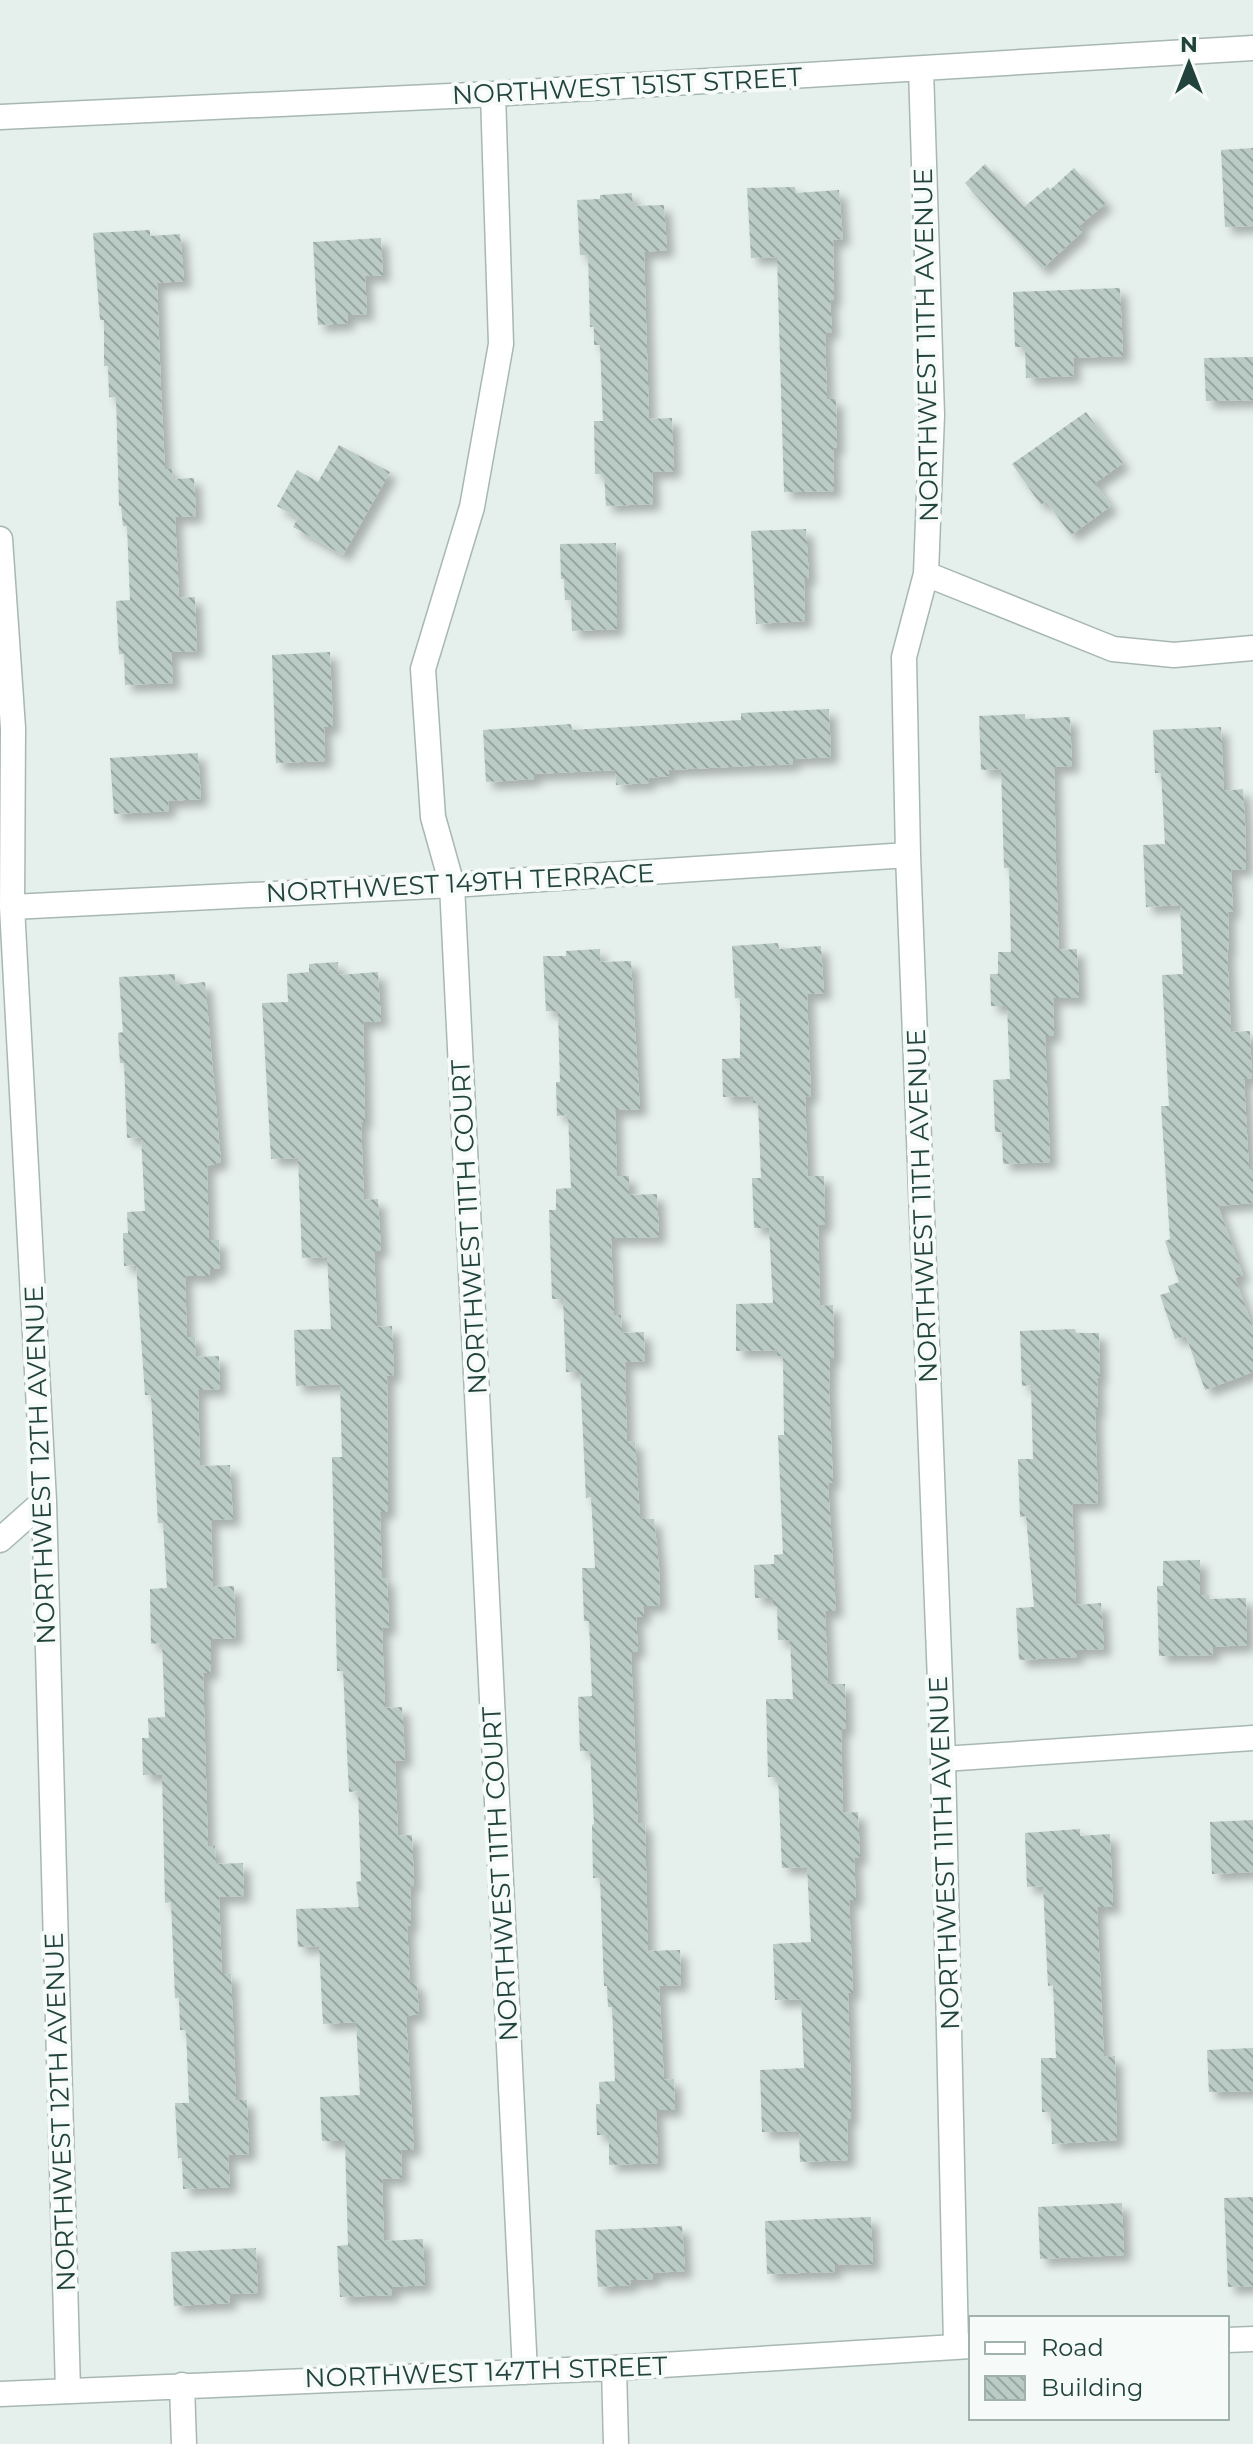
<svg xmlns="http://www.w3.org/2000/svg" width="1253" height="2444" viewBox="0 0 1253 2444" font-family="Montserrat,sans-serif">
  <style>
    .building { fill: url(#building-back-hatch); filter: url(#shadow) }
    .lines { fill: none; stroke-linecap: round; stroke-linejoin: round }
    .street-casing { stroke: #a7b8b3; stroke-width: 27 }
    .street { stroke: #fff; stroke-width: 24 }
    .labels { text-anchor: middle; stroke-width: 8; stroke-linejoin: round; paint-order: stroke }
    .street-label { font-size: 26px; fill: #22433c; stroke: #f6fbf9 }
  </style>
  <defs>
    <pattern id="building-back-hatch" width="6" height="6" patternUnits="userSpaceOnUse" patternTransform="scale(2)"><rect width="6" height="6" fill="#bacac4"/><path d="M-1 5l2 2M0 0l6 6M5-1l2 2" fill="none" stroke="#97a6a0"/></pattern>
    <filter id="shadow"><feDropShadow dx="7" dy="7" stdDeviation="4" flood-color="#0004"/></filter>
  </defs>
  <rect width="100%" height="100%" fill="#e5efeb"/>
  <path class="building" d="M1253 148V226L1225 227 1221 150Z
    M985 164 1024 207 1048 187 1050 190 1074 168 1106 203 1079 226 1083 231 1042 269 965 183Z
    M795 187 796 193 839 190 843 239 833 240 834 300H830L832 332 825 333 827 399H836L837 448H833L834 491 784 492 777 257 751 258 747 188Z
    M632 193 633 206 664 205 667 250 644 252 649 419 672 418 674 471 652 472 653 504 606 506 604 474H595L594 421H603L600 345H594V327H590L588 255H580L577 200 600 199V195Z
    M150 230V236L180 234 184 281 157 283 161 390 165 469H172L173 479 194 478 196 516 175 517 179 598 195 597 197 651 171 652 173 683 125 685 124 654H119L116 601 130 600 127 526H123L121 506H119L116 397H109L108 366H104V320H100L93 233Z
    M381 238 383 275 365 276 367 314 347 315 348 323 318 325 313 242Z
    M1120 288 1123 356 1073 358 1074 376 1026 378 1025 347H1015L1013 292Z
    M1253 357V400L1206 401 1204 358Z
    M1086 412 1123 463 1095 483 1111 506 1071 535 1046 501 1041 505 1012 464Z
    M339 445 390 472 343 555 293 527 298 518 277 506 297 470 318 482Z
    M806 529 809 578 804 579 805 621 756 624 751 531Z
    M616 543 617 629 572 631 571 600H565L564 579H561L560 544Z
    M330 652 333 727H324L325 761 276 763 272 655Z
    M829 709 831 757 793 759V764L668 770 669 776 648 778 649 783 616 785 615 770 534 774V779L486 782 483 730 571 724 572 730 741 720V713Z
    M1025 714V719L1070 717 1072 766 1054 767 1056 862 1059 950 1077 949 1079 998H1053L1054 1036H1045L1050 1162 1003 1164 1002 1132H995L993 1080 1010 1079 1007 1006H991L990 974H998V952H1011L1009 868H1004L1001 769 981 770 979 716Z
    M1221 727 1224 791 1243 789 1245 822 1246 869 1231 870 1233 912H1228L1229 950H1227L1231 1032 1250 1031 1252 1078 1244 1079 1249 1169H1253V1203L1218 1206 1243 1275 1235 1278 1253 1328V1372L1205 1390 1186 1336 1175 1339 1160 1295 1170 1292 1168 1286 1179 1282 1165 1241 1170 1239 1161 1106H1169L1162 975 1183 974 1180 905 1146 907 1143 845 1165 844 1161 773H1155L1153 730Z
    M198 753 201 799 168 801 169 811 114 814 110 758Z
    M778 943 779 949 821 946 824 993 807 994 811 1096 805 1097 808 1176H824L825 1225H818L820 1306 833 1305 834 1358H830L829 1390 833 1483H828L836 1611H825L828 1684H845L846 1729H841L843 1813 858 1812 860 1858H854L856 1900H849L853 1993H848L851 2092V2119H847L848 2160 800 2162 799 2131 762 2132 760 2070 804 2068 801 1999 775 2000 773 1944 811 1942 807 1867 782 1868 778 1777H768L766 1699H793L790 1640H778L777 1606H773V1598H755L754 1565 774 1564V1555L783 1554 778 1435H784L783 1356H777V1350L736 1351V1304L773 1303 769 1228H754L752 1178H761L758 1103H753V1096L723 1097 722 1059 740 1058V998H735L732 946Z
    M600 949V962L631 961 640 1109 615 1110 617 1176H629V1195L657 1194 659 1237 611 1238 614 1315H621L622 1333 644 1332 645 1361 625 1362 627 1442 635 1441 640 1519H654L659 1566 660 1605 643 1606 644 1617H636L638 1651 631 1652 638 1823H645L648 1951 680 1950 681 1985 659 1986 664 2080 674 2079 675 2110H656L658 2163 609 2165V2135H597L596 2104H600L599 2082 615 2081 612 2007H608L607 1986H604L600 1878H593L592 1825 594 1824 590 1751H580L578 1697 592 1696 589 1621H584L582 1568H595L591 1497 586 1498 580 1372H566L563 1299H552L549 1210H556V1189L571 1188 568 1115 557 1116 556 1082H560L558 1011H546L543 956H566V951Z
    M338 962 339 975 378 972 381 1021 363 1022 365 1122H361L364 1200 378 1199 381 1251H374L377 1327 392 1326 394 1375 387 1376 388 1512H380L382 1578H387L389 1628H382L385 1708 402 1707 405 1760 395 1761 398 1836 412 1835 414 1885 410 1886 411 1926H407L410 1983H417L419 2014 406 2016 414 2150H401L402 2178 382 2179 384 2241 423 2239 425 2285 392 2287V2295L340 2297 337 2246 348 2245 345 2141H322L320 2097 360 2095 356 2022 323 2024 319 1946 298 1947 296 1909 359 1907 356 1882 361 1881 358 1791 349 1792 343 1671H337L332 1457H342L340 1384 296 1386 294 1330 331 1329 327 1257 302 1258 298 1158 271 1159 262 1003 288 1002 287 974 309 972V964Z
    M175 974V985L205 982 221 1162 207 1166 209 1240H219L220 1269H210V1276H185L187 1337H195L196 1357 219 1356 220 1389 198 1390 200 1466 230 1465 233 1519 211 1520 213 1587 234 1586 236 1638 211 1639V1673H203L208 1846H215L216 1864 243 1863 244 1896 219 1897 222 1974H231L236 2100H247L249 2154 228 2155 230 2187 183 2189 182 2158H178L175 2103H189L186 2030H180L179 1998H175L171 1902 165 1903 162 1775H143L142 1738H149L148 1718 165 1717 162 1643 151 1644 150 1589 167 1588 163 1523H158L151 1395H145L136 1265 124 1266 123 1233H128L127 1212 145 1211 141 1137 127 1138 124 1063H120L118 1033 123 1032 119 977Z
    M1075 1329 1076 1333H1099L1100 1377 1097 1378 1098 1411H1095L1098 1503 1072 1504 1076 1605 1101 1603 1104 1649 1077 1650V1657L1019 1660 1016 1608 1034 1607 1026 1516 1020 1517 1018 1459H1033L1031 1385 1022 1386 1020 1331Z
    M1200 1560V1595H1209V1599L1246 1598 1247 1645 1212 1647 1213 1655 1159 1656 1157 1586H1163V1561Z
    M1253 1820V1872L1212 1874 1210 1822Z
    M1080 1829V1836L1110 1834 1113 1907H1097L1104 2057 1115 2056 1117 2140 1052 2144 1051 2112H1042L1041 2058H1056L1053 1985 1048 1986 1043 1886 1027 1887 1025 1833Z
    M1253 2048V2091L1209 2092 1207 2050Z
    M1253 2197V2286L1228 2287 1224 2198Z
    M1122 2203 1124 2255 1040 2259 1038 2207Z
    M871 2217 873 2264 834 2265 835 2272 767 2274 765 2221Z
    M682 2226 685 2271 653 2273V2279L631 2280V2285L598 2287 595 2230Z
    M256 2248 258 2293 229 2294 230 2303 174 2306 171 2252Z"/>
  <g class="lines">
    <defs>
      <path id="street" d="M921 69 932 415 926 574 904 657 908 855 943 1759 956 2345
        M493 94 501 344 472 507 423 669 433 817 452 885 525 2372
        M0 117 493 94 1253 48
        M0 539 13 728 12 907 44 1501 68 2391
        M926 574 1113 649 1174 655 1253 648
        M12 907 452 885 908 855
        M0 1540 44 1501
        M943 1759 1253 1738
        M1227 2340 1253 2339
        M614 2368 616 2444
        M182 2385 184 2444
        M0 2394 614 2368 971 2346"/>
    </defs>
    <use href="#street" class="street-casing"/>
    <use href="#street" class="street"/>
  </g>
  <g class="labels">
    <g class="street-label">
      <text transform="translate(627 86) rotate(-3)" y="9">NORTHWEST 151ST STREET</text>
      <text transform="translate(926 345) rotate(-91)" y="9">NORTHWEST 11TH AVENUE</text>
      <text transform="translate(460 883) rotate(-3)" y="9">NORTHWEST 149TH TERRACE</text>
      <text transform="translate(922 1206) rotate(-92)" y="9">NORTHWEST 11TH AVENUE</text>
      <text transform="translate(469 1227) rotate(-93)" y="9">NORTHWEST 11TH COURT</text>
      <text transform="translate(40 1465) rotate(-92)" y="9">NORTHWEST 12TH AVENUE</text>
      <text transform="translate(944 1853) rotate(-92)" y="9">NORTHWEST 11TH AVENUE</text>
      <text transform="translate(500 1874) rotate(-93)" y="9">NORTHWEST 11TH COURT</text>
      <text transform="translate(60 2112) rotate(-92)" y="9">NORTHWEST 12TH AVENUE</text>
      <text transform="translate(486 2372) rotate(-2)" y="9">NORTHWEST 147TH STREET</text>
    </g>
  </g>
  <rect x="969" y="2316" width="260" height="104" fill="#f6fbf9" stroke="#a1b1ad" stroke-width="2"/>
  <rect x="985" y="2342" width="40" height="12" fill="#ffffff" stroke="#a1b1ad" stroke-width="2"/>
  <text x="1041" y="2356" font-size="24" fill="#22433c">Road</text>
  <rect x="985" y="2376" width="40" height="24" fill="url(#building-back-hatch)" stroke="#a1b1ad" stroke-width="2"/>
  <text x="1041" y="2396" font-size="24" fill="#22433c">Building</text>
  <g transform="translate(1189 64)" stroke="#f6fbf9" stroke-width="6" paint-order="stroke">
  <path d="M0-6L14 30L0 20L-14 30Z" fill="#22433c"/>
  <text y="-12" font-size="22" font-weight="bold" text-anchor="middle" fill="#22433c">N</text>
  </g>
</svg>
